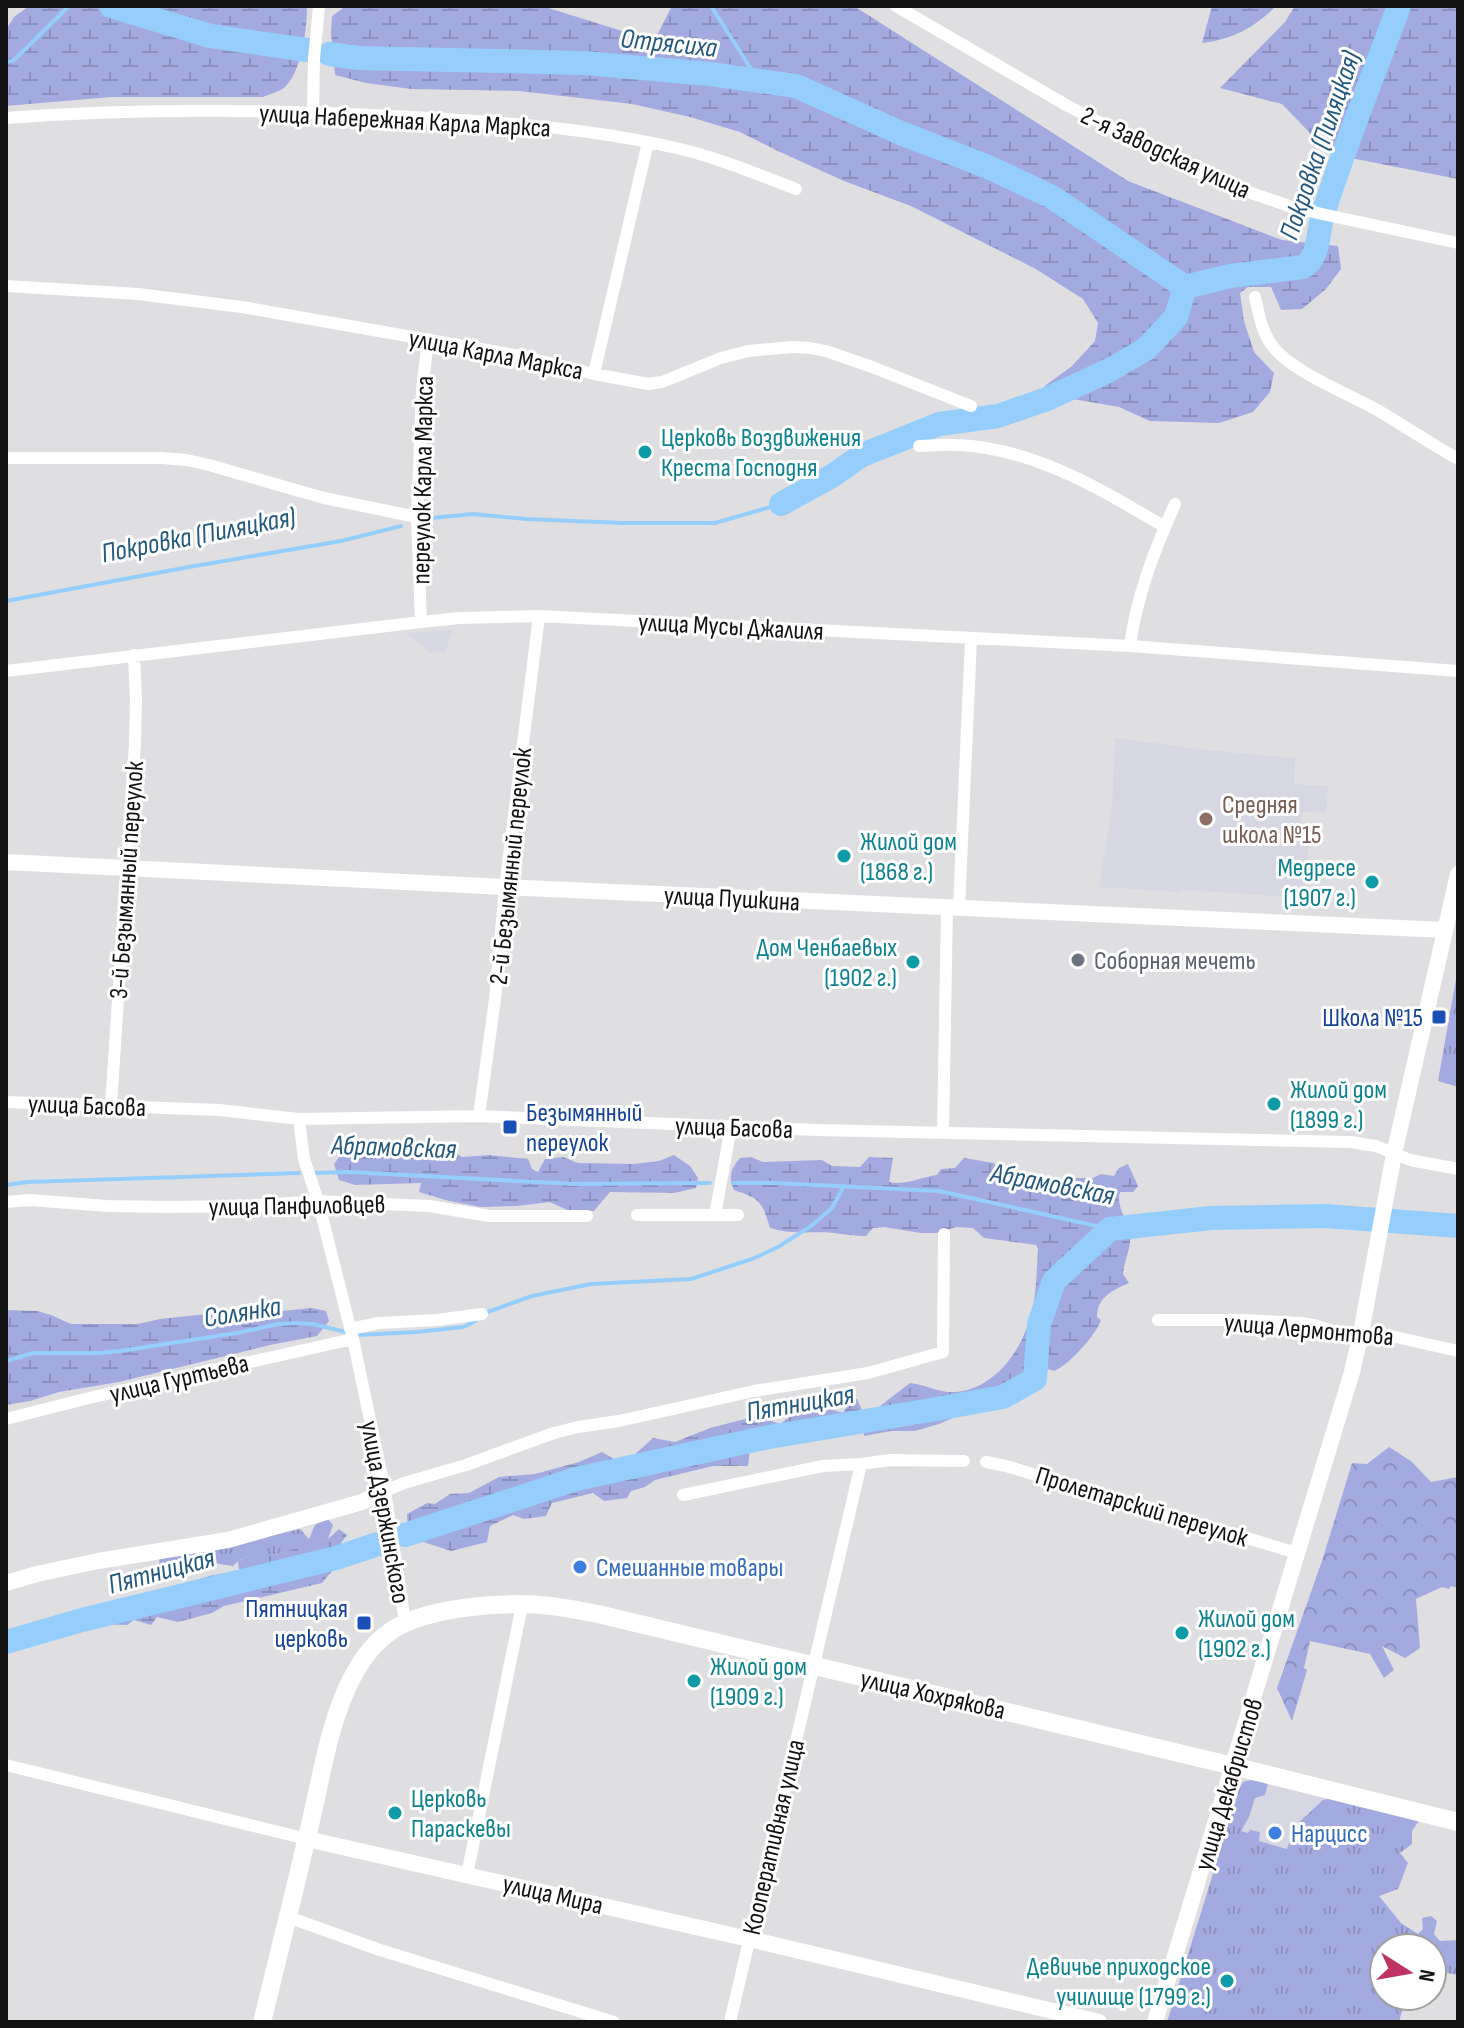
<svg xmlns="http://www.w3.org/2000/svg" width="1464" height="2028" viewBox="0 0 1464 2028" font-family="'Sofia Sans Condensed',sans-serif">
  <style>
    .built { fill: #d6d7e2 }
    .grass { fill: url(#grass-tufts) }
    .forest { fill: url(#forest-crowns) }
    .wetland { fill: url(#wetland-marsh) }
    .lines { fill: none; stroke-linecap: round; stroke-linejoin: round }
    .stream { stroke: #95cefc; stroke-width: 4 }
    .river { stroke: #95cefc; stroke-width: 24 }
    .minor { stroke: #fff; stroke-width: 12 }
    .tertiary { stroke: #fff; stroke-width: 16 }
    .secondary { stroke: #fff; stroke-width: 18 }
    .culture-dot { fill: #0f9aa8; stroke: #fff; stroke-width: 3 }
    .education-dot { fill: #8d6e63; stroke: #fff; stroke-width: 3 }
    .worship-dot { fill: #6b7280; stroke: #fff; stroke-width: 3 }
    .transit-dot { fill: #1a4fb4; stroke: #fff; stroke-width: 3 }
    .shop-dot { fill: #3f7fe0; stroke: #fff; stroke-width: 3 }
    .labels { text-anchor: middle; stroke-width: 6; stroke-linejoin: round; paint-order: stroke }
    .street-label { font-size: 26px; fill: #121213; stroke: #fff }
    .culture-label { font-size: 26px; fill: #0d838f; stroke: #fff; text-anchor: start }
    .education-label { font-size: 26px; fill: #785e54; stroke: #fff; text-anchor: start }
    .worship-label { font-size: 26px; fill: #5b616d; stroke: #fff; text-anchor: start }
    .transit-label { font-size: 26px; fill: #164399; stroke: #fff; text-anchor: end }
    .shop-label { font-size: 26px; fill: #366cbe; stroke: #fff; text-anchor: start }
    .water-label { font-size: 28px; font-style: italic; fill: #24597f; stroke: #fff }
  </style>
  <defs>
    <pattern id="grass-tufts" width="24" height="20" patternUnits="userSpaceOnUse" patternTransform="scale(2)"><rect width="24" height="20" fill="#a3aadf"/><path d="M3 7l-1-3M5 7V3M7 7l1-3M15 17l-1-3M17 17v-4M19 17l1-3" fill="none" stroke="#8b91be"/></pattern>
    <pattern id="forest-crowns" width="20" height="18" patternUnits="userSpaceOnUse" patternTransform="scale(2)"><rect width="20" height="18" fill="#a3aadf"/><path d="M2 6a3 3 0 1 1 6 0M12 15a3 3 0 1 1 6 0" fill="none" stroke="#8b91be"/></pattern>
    <pattern id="wetland-marsh" width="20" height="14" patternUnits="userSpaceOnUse" patternTransform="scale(2)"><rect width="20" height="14" fill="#a3aadf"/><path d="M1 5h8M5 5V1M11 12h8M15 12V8" fill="none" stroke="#8b91be"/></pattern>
  </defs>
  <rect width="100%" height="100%" fill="#dfdfe2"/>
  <path class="built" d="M453 630 445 652 430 653 406 633Z
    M1115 738 1207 750 1295 758 1294 784 1328 786 1326 813 1302 812 1301 825H1310L1305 898 1182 890 1181 892 1099 887 1112 809Z
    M1268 1783 1330 1798 1323 1800 1314 1809 1287 1849 1258 1841 1259 1831 1248 1833 1240 1831 1249 1817 1255 1797Z"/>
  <path class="grass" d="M1458 968V1087L1438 1081Z
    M327 1518 333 1525 328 1539C311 1544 293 1552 276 1554 259 1557 246 1552 233 1566L207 1562 196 1569 188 1564 173 1571 159 1564 160 1556 224 1546 300 1529 309 1539 315 1525Z
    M1251 1780 1268 1783 1265 1795 1255 1798 1249 1817 1241 1831 1248 1833 1250 1830 1260 1832 1259 1841 1287 1849 1295 1826 1323 1800 1330 1798 1420 1819 1412 1831V1844L1400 1853 1408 1863 1398 1889 1379 1896 1401 1923 1418 1934 1423 1929 1422 1918 1431 1916 1437 1921 1434 1934 1440 1941 1458 1940V1975L1447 1973 1436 1981 1432 1980V1948H1384V1996H1406L1399 2022H1167L1239 1790 1243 1782Z"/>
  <path class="forest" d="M1389 1447 1411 1461 1431 1482 1458 1477V1588L1451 1586 1449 1589 1442 1587 1416 1599 1420 1648 1405 1658 1382 1646 1394 1670 1384 1678 1370 1654 1310 1641 1304 1668 1307 1670 1292 1721 1277 1688 1322 1561 1352 1463 1367 1464Z"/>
  <path class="wetland" d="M29 6H307C307 28 302 69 286 86 282 91 270 94 263 97H111L6 106V30L14 17Z
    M346 6H542L654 41 672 6H854L1128 181 1282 240 1338 246 1341 269 1326 289 1302 309 1281 310 1271 287H1248L1240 293 1244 321 1254 352 1274 373 1270 392 1253 412 1219 423 1150 421 1119 407 1073 399 1026 407 1046 385 1072 366 1095 341 1098 323 1083 299 1034 268 911 206 844 181 780 152 740 132 690 117 632 104 519 91 411 89 366 83 335 75 331 33 332 16Z
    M1212 6H1276C1254 28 1233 39 1202 43Z
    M1295 6H1458V179L1330 154 1282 104 1220 88 1285 22Z
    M357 1148H429L453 1151 462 1157 489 1155 528 1159 532 1169 538 1172 545 1159 563 1157 578 1163 634 1164 659 1161 674 1155 690 1166 698 1178 696 1188 674 1193 610 1192 594 1211 567 1210 550 1202 517 1206 481 1207 449 1201 419 1192 421 1183 355 1185 339 1180 334 1164 343 1152Z
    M751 1157 763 1162 822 1160 832 1166 860 1167 869 1157 893 1158 889 1182C903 1186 922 1177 937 1175L941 1169 955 1168 964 1158 994 1163 1001 1173 1012 1179 1023 1177C1035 1185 1058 1189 1069 1178H1093L1101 1174 1114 1176 1119 1168 1128 1164 1138 1186 1133 1192H1120C1115 1207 1131 1225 1130 1242 1129 1252 1124 1263 1123 1274L1129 1283C1113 1290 1097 1297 1097 1317L1101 1320C1096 1335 1068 1366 1054 1371 1039 1365 1041 1372 1030 1376 1026 1377 1023 1377 1020 1379L1025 1387 1021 1392 991 1405 973 1409 939 1424 915 1431H891L864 1436 862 1418 856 1412 851 1432C835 1435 834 1426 817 1440L809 1437 750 1449 748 1466H713L655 1480 645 1487 631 1491 627 1498 604 1501 593 1493 552 1503 546 1516 524 1519 513 1515 490 1526 487 1542 451 1551 414 1539 408 1529 407 1514 427 1503 435 1504 450 1494 469 1493 499 1477 535 1474 579 1462 602 1452 616 1460 632 1457 653 1438 675 1442 710 1428 757 1416 780 1424C804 1406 814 1404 843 1413L852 1399H857L862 1410 871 1413 910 1383C922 1384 937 1391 947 1392 985 1394 1013 1363 1026 1330 1037 1306 1036 1276 1038 1249L1036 1245 984 1238 973 1228 956 1227 937 1233H921L884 1227 873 1228 866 1236C854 1236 845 1234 834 1233 812 1231 791 1235 770 1228 762 1202 761 1199 734 1190 728 1176 731 1169 740 1158Z
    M312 1308 326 1311 329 1321 317 1336 270 1345 119 1382 59 1392 30 1401 6 1405V1310L37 1311 51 1315 71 1324H138L160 1319 216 1313 241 1315Z
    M339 1529 347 1535 341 1543 342 1559 322 1583 224 1606 212 1613 178 1622 157 1617 151 1625 134 1620 127 1625 85 1624 61 1620 112 1603 145 1595 213 1575 239 1571 238 1561 251 1555 277 1554 328 1539Z"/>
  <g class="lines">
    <path class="stream" d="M711 6 758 80
      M6 62 13 61 69 6
      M432 518 473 514 526 519 623 523H715L781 504
      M6 601 189 567 341 541 401 526
      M315 1173 349 1172 573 1184 710 1183
      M733 1183H774L939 1191 1110 1229
      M6 1185 28 1182 299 1173
      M6 1361 33 1353H98L120 1351 237 1333 278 1324 298 1323 313 1324 358 1335 417 1332 463 1327 474 1322 482 1314 532 1296 591 1284 691 1279 752 1259 778 1247 811 1226 832 1208 844 1186"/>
    <path class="river" d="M111 6 210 36 307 50
      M329 54 359 58 584 63 710 74 796 86 903 134 986 166 1052 197 1185 287
      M781 504 832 476 862 455 900 440 939 424 998 416 1047 399 1110 370 1146 349 1176 317 1185 287 1230 276 1303 267C1321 257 1317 229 1324 211 1346 142 1374 74 1399 6
      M405 1535 576 1479 769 1437 931 1410 1003 1397 1035 1379 1039 1324 1054 1281 1110 1229 1211 1218 1325 1216 1458 1226
      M6 1642 82 1620 336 1558 378 1544"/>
    <path class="minor" d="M896 6 1066 105 1184 166 1222 183 1292 207 1322 214 1458 243
      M313 111 314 59 319 6
      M6 118C141 108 276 109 411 117 500 122 589 128 676 148 717 157 756 174 796 189
      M6 286 138 294 242 307 521 356 594 374 648 384 662 382 721 358 748 351 793 347 811 348 829 352 872 367 971 406
      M1255 297C1259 315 1262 334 1274 348 1293 372 1351 395 1379 411 1406 427 1431 444 1458 459
      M594 374 648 142
      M919 446C932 446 944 444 957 445 1034 448 1100 489 1165 527
      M6 458H162L187 460 209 465 324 498 417 517
      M421 622 417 517 422 390 428 339
      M1130 646C1136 597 1155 549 1175 504
      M6 671 421 622 459 618 539 616 1130 646 1458 671
      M959 908 971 639
      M6 1102 219 1110 299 1119 479 1116 817 1130 1351 1142 1376 1146 1410 1160 1458 1169
      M111 1105 135 744 136 701 134 655
      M479 1116 495 999 505 887 539 616
      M299 1119 304 1159 318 1201 353 1339 385 1491 405 1622
      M943 1133 947 907
      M6 1202 30 1200 107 1206 168 1207 249 1206 318 1201 429 1206 489 1216H587
      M637 1215H738
      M715 1215 731 1127
      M1158 1320H1245L1301 1323 1314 1325 1335 1332 1382 1334 1458 1351
      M350 1329 379 1323 437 1320 482 1314
      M6 1419 89 1398 353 1339
      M986 1462 1006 1466 1297 1553
      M385 1491 404 1483 466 1465 554 1433 578 1427 619 1421 754 1391 868 1373 943 1352 944 1234
      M683 1495 823 1466 861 1464 890 1460 964 1461
      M6 1765 307 1839
      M467 1875 522 1605
      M288 1917 380 1950 614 2022
      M730 2022 861 1464"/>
    <path class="tertiary" d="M6 862 505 887 1444 930
      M6 1583 37 1574 98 1561 228 1540 362 1502 385 1491
      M307 1839 749 1939 1099 2022
      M1155 2022 1352 1372 1361 1333 1394 1154 1458 874"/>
    <path class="secondary" d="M262 2022C279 1953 296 1885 312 1816 323 1769 330 1719 353 1676 362 1659 375 1642 391 1631 428 1606 507 1601 551 1606 567 1608 583 1611 598 1614L1233 1766 1458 1822"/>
  </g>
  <g class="culture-dot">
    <circle cx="645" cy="452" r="8"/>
    <circle cx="844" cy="856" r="8"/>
    <circle cx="1372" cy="882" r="8"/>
    <circle cx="913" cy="962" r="8"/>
    <circle cx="1274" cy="1104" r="8"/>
    <circle cx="1182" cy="1633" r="8"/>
    <circle cx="694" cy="1681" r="8"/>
    <circle cx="395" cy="1813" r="8"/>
    <circle cx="1227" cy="1981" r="8"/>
  </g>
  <circle class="education-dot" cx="1206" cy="819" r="8"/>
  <circle class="worship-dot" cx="1078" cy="960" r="8"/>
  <g class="transit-dot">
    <rect x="1431" y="1009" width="16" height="16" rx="4"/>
    <rect x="502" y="1119" width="16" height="16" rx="4"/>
    <rect x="356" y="1615" width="16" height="16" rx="4"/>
  </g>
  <g class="shop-dot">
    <circle cx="580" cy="1567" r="8"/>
    <circle cx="1275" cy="1833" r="8"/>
  </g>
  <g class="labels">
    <g class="street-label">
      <text transform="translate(405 120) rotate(3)" y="9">улица Набережная Карла Маркса</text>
      <text transform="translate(1166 152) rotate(25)" y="9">2-я Заводская улица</text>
      <text transform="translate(496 354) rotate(11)" y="9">улица Карла Маркса</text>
      <text transform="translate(422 480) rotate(-89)" y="9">переулок Карла Маркса</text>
      <text transform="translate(731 626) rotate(3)" y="9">улица Мусы Джалиля</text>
      <text transform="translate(510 866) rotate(-84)" y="9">2-й Безымянный переулок</text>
      <text transform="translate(126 880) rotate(-86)" y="9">3-й Безымянный переулок</text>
      <text transform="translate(732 898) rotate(3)" y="9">улица Пушкина</text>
      <text transform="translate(87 1105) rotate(2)" y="9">улица Басова</text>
      <text transform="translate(734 1127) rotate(2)" y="9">улица Басова</text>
      <text transform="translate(297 1205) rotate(-1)" y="9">улица Панфиловцев</text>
      <text transform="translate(1309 1329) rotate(5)" y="9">улица Лермонтова</text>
      <text transform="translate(179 1378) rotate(-13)" y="9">улица Гуртьева</text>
      <text transform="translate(1142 1506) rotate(17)" y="9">Пролетарский переулок</text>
      <text transform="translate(386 1512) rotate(80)" y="9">улица Дзержинского</text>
      <text transform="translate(933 1694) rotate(13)" y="9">улица Хохрякова</text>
      <text transform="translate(1228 1784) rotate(-73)" y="9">улица Декабристов</text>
      <text transform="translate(773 1837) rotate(-77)" y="9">Кооперативная улица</text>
      <text transform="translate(553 1894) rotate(13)" y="9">улица Мира</text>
    </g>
    <g class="culture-label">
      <text x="661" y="446">Церковь Воздвижения<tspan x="661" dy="30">Креста Господня</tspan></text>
      <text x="860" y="850">Жилой дом<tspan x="860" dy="30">(1868 г.)</tspan></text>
      <text x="1356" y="876" text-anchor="end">Медресе<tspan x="1356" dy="30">(1907 г.)</tspan></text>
      <text x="897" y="956" text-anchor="end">Дом Ченбаевых<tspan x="897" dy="30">(1902 г.)</tspan></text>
      <text x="1290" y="1098">Жилой дом<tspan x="1290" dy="30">(1899 г.)</tspan></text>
      <text x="1198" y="1627">Жилой дом<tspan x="1198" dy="30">(1902 г.)</tspan></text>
      <text x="710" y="1675">Жилой дом<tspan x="710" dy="30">(1909 г.)</tspan></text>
      <text x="411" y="1807">Церковь<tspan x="411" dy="30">Параскевы</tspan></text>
      <text x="1211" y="1975" text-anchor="end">Девичье приходское<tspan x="1211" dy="30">училище (1799 г.)</tspan></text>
    </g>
    <g class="education-label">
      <text x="1222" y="813">Средняя<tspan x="1222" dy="30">школа №15</tspan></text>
    </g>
    <g class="worship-label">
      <text x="1094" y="969">Соборная мечеть</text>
    </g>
    <g class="transit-label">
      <text x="1423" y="1026">Школа №15</text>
      <text x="526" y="1121" text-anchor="start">Безымянный<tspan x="526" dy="30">переулок</tspan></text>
      <text x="348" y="1617">Пятницкая<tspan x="348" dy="30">церковь</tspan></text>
    </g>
    <g class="shop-label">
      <text x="596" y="1576">Смешанные товары</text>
      <text x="1291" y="1842">Нарцисс</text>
    </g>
    <g class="water-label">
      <text transform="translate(669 42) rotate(6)" y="10">Отрясиха</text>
      <text transform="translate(1319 145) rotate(-71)" y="10">Покровка (Пиляцкая)</text>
      <text transform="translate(198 534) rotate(-11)" y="10">Покровка (Пиляцкая)</text>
      <text transform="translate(394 1146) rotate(2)" y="10">Абрамовская</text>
      <text transform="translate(1053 1183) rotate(11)" y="10">Абрамовская</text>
      <text transform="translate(242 1311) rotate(-9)" y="10">Солянка</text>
      <text transform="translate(800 1402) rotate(-10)" y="10">Пятницкая</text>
      <text transform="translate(161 1570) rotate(-15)" y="10">Пятницкая</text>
    </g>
  </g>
  <rect width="1464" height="2028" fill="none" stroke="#121213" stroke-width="16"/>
  <g transform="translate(1408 1972) rotate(101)"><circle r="38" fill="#ffffff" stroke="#a0a0a1" stroke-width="2"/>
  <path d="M0-6L14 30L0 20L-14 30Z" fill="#bf3264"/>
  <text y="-12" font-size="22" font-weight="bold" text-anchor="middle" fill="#121213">N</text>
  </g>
</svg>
